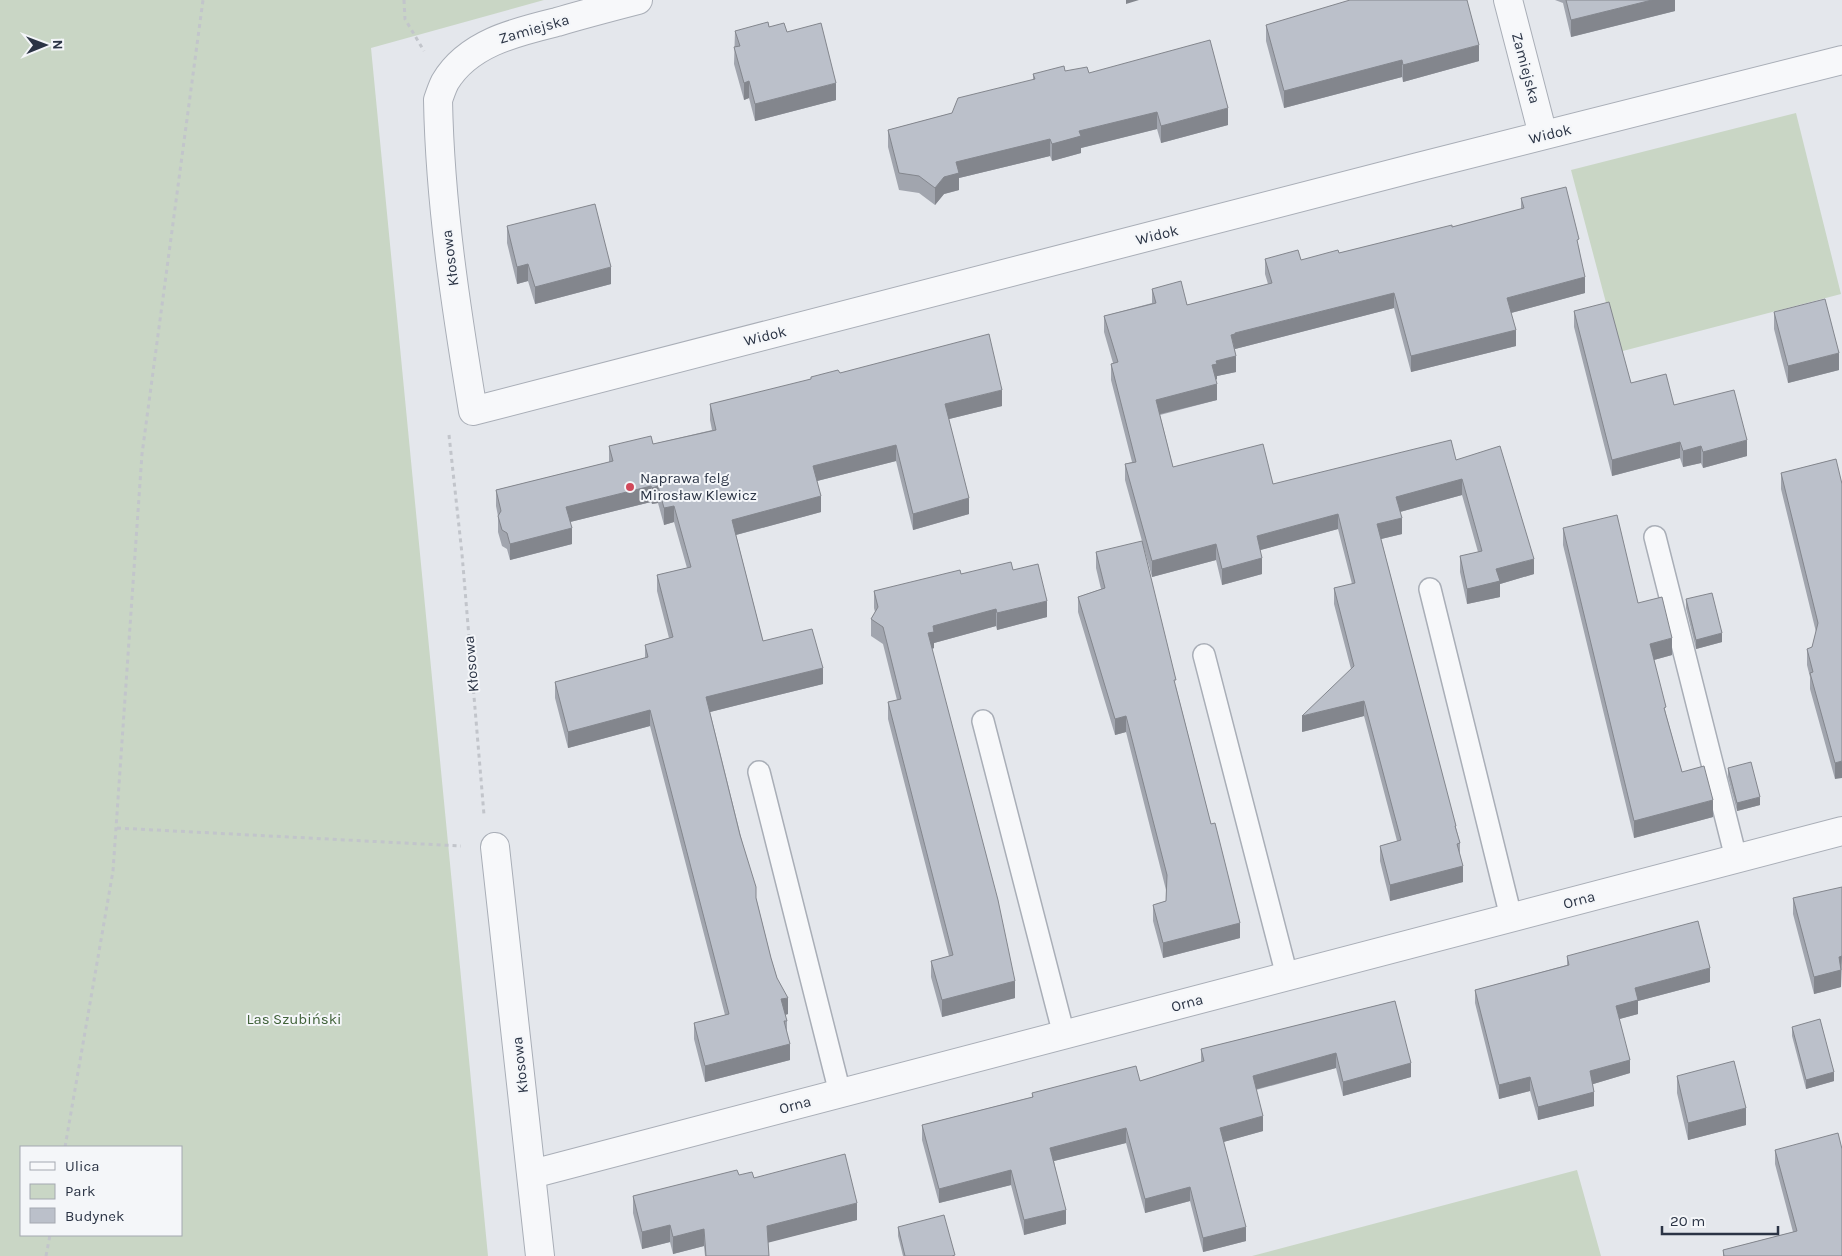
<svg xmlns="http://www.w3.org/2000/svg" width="1842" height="1256" viewBox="0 0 1842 1256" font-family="Karla,sans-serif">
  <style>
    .green { fill: #c9d6c5; fill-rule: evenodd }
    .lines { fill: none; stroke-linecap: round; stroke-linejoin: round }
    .service-casing { stroke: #a9aeb7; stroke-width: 24 }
    .minor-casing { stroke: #a9aeb7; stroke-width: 30 }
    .path { stroke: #c2c5cb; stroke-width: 3; stroke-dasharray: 4 4; stroke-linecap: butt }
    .service { stroke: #f7f8fa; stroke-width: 21 }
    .minor { stroke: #f7f8fa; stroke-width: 28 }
    .wall { fill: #a1a5ae }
    .shaded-wall { fill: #83868d }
    .building { fill: #bbc0ca; stroke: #83868d }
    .poi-dot { fill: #d1495b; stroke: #f4f6f9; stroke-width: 2 }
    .labels { text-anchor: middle; stroke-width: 4; stroke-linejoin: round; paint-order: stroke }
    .street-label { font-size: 15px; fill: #2b3445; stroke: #f4f6f9 }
    .poi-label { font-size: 15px; fill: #2b3445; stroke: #f4f6f9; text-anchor: start }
    .park-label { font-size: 15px; fill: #3f6138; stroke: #f4f6f9 }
  </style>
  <rect width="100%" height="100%" fill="#e4e7ec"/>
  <path class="green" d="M0 0H544L371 48 488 1256H0ZM21 1147H181V1235H21Z
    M1796 113 1841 294 1619 352 1571 170Z
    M1577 1170 1601 1256H1252Z"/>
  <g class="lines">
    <defs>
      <path id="service" d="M1655 537 1736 858
        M1430 589 1511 917
        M1204 655 1287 976
        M983 721 1064 1035
        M759 772 840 1093"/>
      <path id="minor" d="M638 0C611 7 584 14 557 22 516 32 468 43 445 82 442 88 440 94 438 100 440 205 456 308 473 411L1418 167 1842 60
        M1508 0 1543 135
        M495 847 540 1256
        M532 1174 1842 831"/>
    </defs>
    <use href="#service" class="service-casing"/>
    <use href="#minor" class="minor-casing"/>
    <path class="path" d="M404 0 405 19 424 51
      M449 435 462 554 484 815
      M117 828 461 846
      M65 1147 113 871 142 454 203 0
      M46 1256 50 1235"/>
    <use href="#service" class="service"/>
    <use href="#minor" class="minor"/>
  </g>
  <path class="wall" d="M1555 0H1675V11L1571 37 1563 3Z
    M1266 25 1479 61 1403 82 1402 77 1284 108 1266 41Z
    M769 27 787 32 836 100 755 121 749 98 744 100 734 64 735 31Z
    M1065 71 1089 73 1228 125 1161 143 1157 129 1081 148V153L1052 161 1050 156 959 178V190L944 194 935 205 919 193 899 190 888 147V130L952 113 1033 80V74Z
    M1521 198 1579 248 1585 293 1511 313 1516 346 1411 372 1394 308 1235 349 1236 372 1217 376V379L1216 380 1217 400 1160 415 1173 467 1273 484 1456 460 1534 574 1500 584V597L1467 604 1460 572V556L1478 552 1462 495 1400 512 1402 534 1381 539 1460 843V854L1463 882 1390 901 1380 861V846L1397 841 1364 716 1302 732 1351 669 1334 604V588L1352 584 1338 529 1260 550 1262 574 1222 585 1216 560 1152 577 1125 480V464L1132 462 1111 380V364L1113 363 1104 332V316L1152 303V289L1187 305 1268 284 1265 274V259L1301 260 1339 253 1452 227 1521 209Z
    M507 226 611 284 535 304 528 281 517 284 507 243Z
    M1574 311 1631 383 1674 405 1747 456 1703 468 1701 463 1683 467 1680 458 1612 476 1574 327Z
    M1774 312 1839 370 1788 383 1774 329Z
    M840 373 1002 406 949 419 969 514 913 530 896 461 817 481 821 512 736 535 763 641 823 684 710 712 771 958 788 1014 785 1015 787 1021V1032L790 1060 705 1082 694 1039V1023L725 1015 650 726 568 748 555 698V682L645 658V645L669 638 657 591V575L687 568 674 522 664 525 658 503 652 504 651 502 570 522 572 544 510 560 507 549 502 546 498 532V516L496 506V490L609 462V446L653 444 712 430 710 420V404Z
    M1836 459 1835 779 1810 689V677L1807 665V649L1812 647 1816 632 1781 489V473Z
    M1563 528 1638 603 1672 655 1654 660 1666 714 1682 772 1713 817 1634 838 1563 545Z
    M1096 552 1176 687 1240 938 1163 958 1153 921V905L1166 901V890L1126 732 1115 735 1078 612V597L1101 589 1096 568Z
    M1013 570 1047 617 997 630 996 626 934 643V648L932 649 1015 998 942 1017 931 977V961L949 956 888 719V702L897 700 883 644 871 636V619L875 612 874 608V591L961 574Z
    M1686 599 1722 642 1696 649 1686 608Z
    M1728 768 1760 805 1737 811 1728 777Z
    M1793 898 1841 973V987L1814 994 1793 914Z
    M1567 956 1710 982 1638 1001V1014L1619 1019 1630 1073 1593 1084 1594 1106 1538 1120 1530 1091 1499 1099 1475 1003V990L1567 965Z
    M1395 1001 1411 1077 1343 1096 1336 1068 1256 1090 1263 1131 1223 1142 1246 1241 1203 1252 1190 1201 1145 1213 1126 1143 1054 1161 1066 1224 1024 1235 1011 1185 939 1203 922 1140V1125L1032 1097V1093L1140 1081 1201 1062V1049Z
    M1792 1027 1834 1081 1806 1089 1792 1036Z
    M1677 1076 1746 1125 1688 1140 1677 1093Z
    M1775 1150 1842 1256H1723V1250L1793 1232 1775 1164Z
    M739 1175 754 1178 857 1220 768 1242 769 1256H705L704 1246 673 1254 670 1242 642 1249 633 1213V1196Z
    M898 1227 955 1256H903L898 1236Z"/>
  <path class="shaded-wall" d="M1126 0H1139L1126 4Z
    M1652 0H1675V11L1571 37V20Z
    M1479 45V61L1403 82V65Z
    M1402 60V77L1284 108V91Z
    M749 81V98L744 100V83Z
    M836 83V100L755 121V104Z
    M1228 108V125L1161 143V126Z
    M1157 112V129L1081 148V153L1052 161V144L1079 131Z
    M1050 139V156L959 178V190L944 194 935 205V188L956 162Z
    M528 264V281L517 284V267Z
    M611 267V284L535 304V287Z
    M1585 277V293L1507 314V298Z
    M1394 293V308L1235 349V350L1231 335 1235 333Z
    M1516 330V346L1411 372V356Z
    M1839 353V370L1788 383V366Z
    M1236 356V372L1217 376V379L1212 381V365L1216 361Z
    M1217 384V400L1156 415V400Z
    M1002 390V406L945 420V404Z
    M1747 440V456L1703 468V452Z
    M1680 442V458L1612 476V460Z
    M896 445V461L813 482V466Z
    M1701 446V463L1683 467V451Z
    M1462 479V495L1396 513V497Z
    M651 486V502L566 523V507Z
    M658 486V503L652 504V488Z
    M821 496V512L732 536V520Z
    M969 498V514L913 530V514Z
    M674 506V522L664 525V508Z
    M1338 514V529L1257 551V536Z
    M1402 518V534L1377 540V524Z
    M572 528V544L510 560V544Z
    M1216 544V560L1152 577V561Z
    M1262 558V574L1222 585V569Z
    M1534 559V574L1500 584V597L1467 604V589L1496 569Z
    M1047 601V617L997 630V613Z
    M996 609V626L934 643V648L928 650V633L933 626Z
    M1722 633V642L1696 649V640Z
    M1672 638V655L1650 661V644Z
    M823 668V684L706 713V697Z
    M1364 701V716L1302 732V716Z
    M650 710V726L568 748V732Z
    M1126 716V732L1115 735V719Z
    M1842 761V778L1835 779V763Z
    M1760 797V805L1737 811V803Z
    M1713 800V817L1634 838V821Z
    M1463 866V882L1390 901V885Z
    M1240 923V938L1163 958V943Z
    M1842 956 1841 987 1814 994V977L1839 957Z
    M1710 968V982L1638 1001V1014L1616 1020V1006L1635 988Z
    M1015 981V998L942 1017V1000Z
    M788 998V1014L781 1016V999Z
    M790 1044V1060L705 1082V1066Z
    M1336 1053V1068L1253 1090V1076Z
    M1630 1060V1073L1590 1085V1071Z
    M1411 1063V1077L1343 1096V1082Z
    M1834 1072V1081L1806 1089V1080Z
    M1530 1077V1091L1499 1099V1085Z
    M1594 1092V1106L1538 1120V1107Z
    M1746 1108V1125L1688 1140V1123Z
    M1263 1116V1131L1220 1143V1128Z
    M1126 1128V1143L1050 1162V1148Z
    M1011 1170V1185L939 1203V1189Z
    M1190 1187V1201L1145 1213V1199Z
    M857 1203V1220L767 1243V1226Z
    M1066 1210V1224L1024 1235V1220Z
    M670 1225V1242L642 1249V1232Z
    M1246 1227V1241L1203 1252V1238Z
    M704 1229V1246L673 1254V1237Z"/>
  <path class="building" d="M1350 0H1467L1479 45 1403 65 1402 60 1284 91 1266 25Z
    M1566 0H1652L1571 20Z
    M768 22 769 27 784 23 787 32 821 23 836 83 755 104 749 81 744 83 734 47 740 46 735 31Z
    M1210 40 1228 108 1161 126 1157 112 1079 131 1081 136 1052 144 1050 139 956 162 959 173 944 177 935 188 919 176 899 173 888 130 952 113 958 98 1035 79 1033 74 1064 66 1065 71 1087 67 1089 73Z
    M1566 187 1579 239 1577 240 1585 277 1507 298 1516 330 1411 356 1394 293 1235 333V334L1231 335 1236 356 1216 361 1217 364 1212 365 1217 384 1156 400 1173 467 1263 444 1273 484 1451 440 1456 460 1500 446 1534 559 1496 569 1500 581 1467 589 1460 556 1482 551 1462 479 1396 497 1402 518 1377 524 1456 826H1455L1460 843 1457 844 1463 866 1390 885 1380 846 1401 840 1364 701 1302 716 1354 666 1334 588 1355 583 1338 514 1257 536 1262 558 1222 569 1216 544 1152 561 1125 464 1136 462 1111 364 1118 362 1104 316 1156 303 1152 289 1181 281 1187 305 1272 283 1265 259 1298 250 1301 260 1338 250 1339 253 1452 225V227L1524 208 1521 198Z
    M595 204 611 267 535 287 528 264 517 267 507 226Z
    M1825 299 1839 353 1788 366 1774 312Z
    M1609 302 1631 383 1666 374 1674 405 1734 390 1747 440 1703 452 1701 446 1683 451 1680 442 1612 460 1574 311Z
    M989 334 1002 390 945 404 969 498 913 514 896 445 813 466 821 496 732 520 763 641 812 629 823 668 706 697 740 835 756 887V898L771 958 777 978 788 998 781 999 787 1021H784L790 1044 705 1066 694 1023 729 1014 650 710 568 732 555 682 648 657 645 645 673 637 657 575 691 567 674 506 664 508 658 486 652 488 651 486 566 507 572 528 510 544 507 533 502 530 498 516 501 511 496 490 613 461 609 446 651 436 653 444 716 430 710 404 811 379V377L838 370 840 373Z
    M1836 459 1842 484V761L1835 763 1810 673 1813 672 1807 649 1812 647 1818 623 1781 473Z
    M1617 515 1638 603 1662 597 1672 638 1650 644 1666 707 1664 708 1682 772 1704 766 1713 800 1634 821 1563 528Z
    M1142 541 1176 680H1174L1211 824 1215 823 1240 923 1163 943 1153 905 1166 901 1167 875 1126 716 1115 719 1078 597 1105 588 1096 552Z
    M1011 562 1013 570 1038 564 1047 601 997 613 996 609 933 626 934 632 928 633 998 900 1015 981 942 1000 931 961 953 955 888 702 901 699 883 627 871 619 878 607 874 591 960 570 961 574Z
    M1712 593 1722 633 1696 640 1686 599Z
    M1751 762 1760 797 1737 803 1728 768Z
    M1842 887V956L1839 957 1841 970 1814 977 1793 898Z
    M1698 921 1710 968 1635 988 1638 1000 1616 1006 1630 1060 1590 1071 1594 1092 1538 1107 1530 1077 1499 1085 1475 990 1569 965 1567 956Z
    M1395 1001 1411 1063 1343 1082 1336 1053 1253 1076 1263 1116 1220 1128 1246 1227 1203 1238 1190 1187 1145 1199 1126 1128 1050 1148 1066 1210 1024 1220 1011 1170 939 1189 922 1125 1033 1097 1032 1093 1136 1066 1140 1081 1204 1061 1201 1049Z
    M1820 1019 1834 1072 1806 1080 1792 1027Z
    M1734 1061 1746 1108 1688 1123 1677 1076Z
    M1838 1133 1842 1149V1256H1724L1723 1250 1797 1231 1775 1150Z
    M845 1154 857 1203 767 1226 769 1256H706L704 1229 673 1237 670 1225 642 1232 633 1196 737 1170 739 1175 752 1172 754 1178Z
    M944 1215 955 1255 952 1256H905L898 1227Z"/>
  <circle class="poi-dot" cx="630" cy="487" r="5"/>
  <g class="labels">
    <g class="street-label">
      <text transform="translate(534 29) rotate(-16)" y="5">Zamiejska</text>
      <text transform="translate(1526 68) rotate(75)" y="5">Zamiejska</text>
      <text transform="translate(1550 134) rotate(-14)" y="5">Widok</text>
      <text transform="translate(1157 235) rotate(-14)" y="5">Widok</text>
      <text transform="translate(450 258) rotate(-97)" y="5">Kłosowa</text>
      <text transform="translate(765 336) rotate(-14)" y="5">Widok</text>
      <text transform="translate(471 664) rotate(-95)" y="5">Kłosowa</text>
      <text transform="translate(1579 900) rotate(-15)" y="5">Orna</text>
      <text transform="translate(1187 1003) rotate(-15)" y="5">Orna</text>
      <text transform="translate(520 1065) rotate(-96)" y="5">Kłosowa</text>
      <text transform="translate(795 1105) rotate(-15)" y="5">Orna</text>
    </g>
    <g class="poi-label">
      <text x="640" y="483">Naprawa felg<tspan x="640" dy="17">Mirosław Klewicz</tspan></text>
    </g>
    <g class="park-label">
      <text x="294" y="1024">Las Szubiński</text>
    </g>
  </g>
  <rect x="20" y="1146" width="162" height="90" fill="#f4f6f9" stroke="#a4a8b1"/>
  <rect x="30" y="1162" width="25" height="8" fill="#f7f8fa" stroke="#a4a8b1"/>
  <text x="65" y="1171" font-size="15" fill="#2b3445">Ulica</text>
  <rect x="30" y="1184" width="25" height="15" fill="#c9d6c5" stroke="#a4a8b1"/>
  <text x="65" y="1196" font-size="15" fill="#2b3445">Park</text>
  <rect x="30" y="1208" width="25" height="15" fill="#bbc0ca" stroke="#a4a8b1"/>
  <text x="65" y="1221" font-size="15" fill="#2b3445">Budynek</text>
  <g transform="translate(45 45) rotate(89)" stroke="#f4f6f9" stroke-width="4" paint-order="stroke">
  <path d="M0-4L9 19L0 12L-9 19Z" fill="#2b3445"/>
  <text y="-8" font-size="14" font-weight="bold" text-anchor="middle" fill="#2b3445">N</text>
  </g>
  <path d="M1662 1226v8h116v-8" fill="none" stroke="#2b3445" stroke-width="2.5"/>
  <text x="1670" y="1226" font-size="15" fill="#2b3445" stroke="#f4f6f9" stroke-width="4" paint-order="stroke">20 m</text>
</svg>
